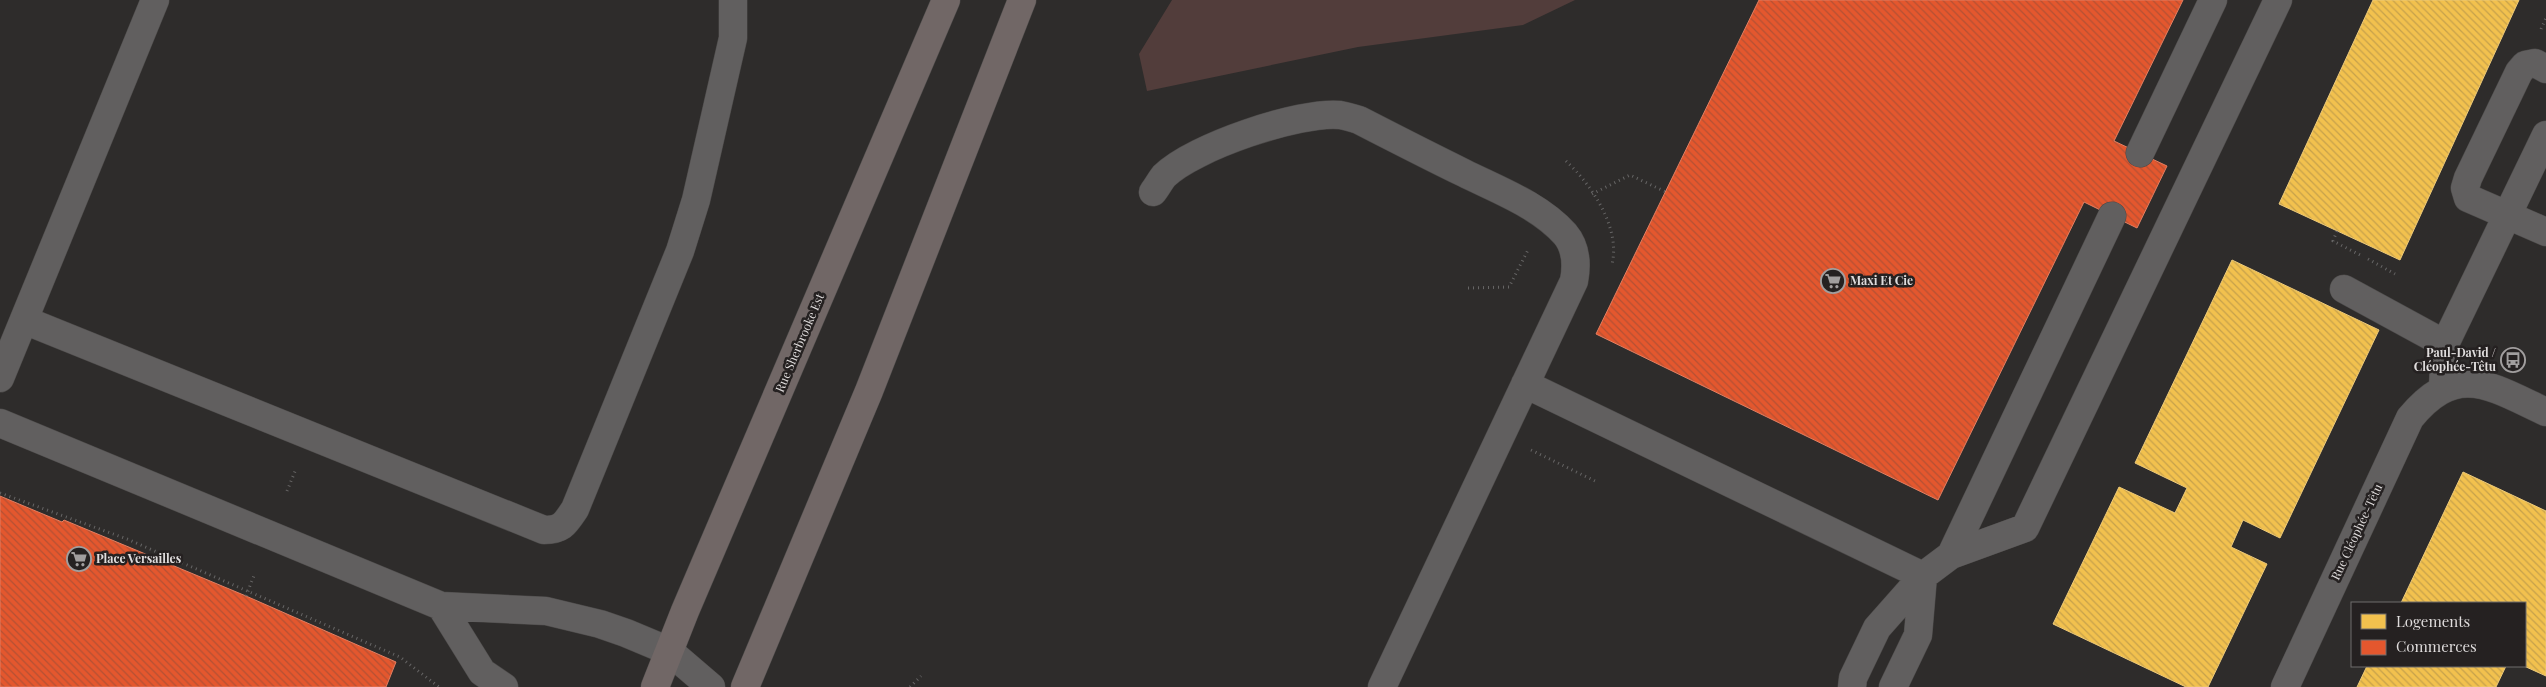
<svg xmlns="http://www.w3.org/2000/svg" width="2546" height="687" viewBox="0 0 2546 687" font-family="'Playfair Display',serif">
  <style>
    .grass { fill: #523d3b }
    .homes { fill: url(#homes-back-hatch); stroke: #ecc979 }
    .shops { fill: url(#shops-back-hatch); stroke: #e27f62 }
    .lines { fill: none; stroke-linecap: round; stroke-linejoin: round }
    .minor-casing { stroke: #4b4948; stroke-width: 29 }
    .major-casing { stroke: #4b4948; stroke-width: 29 }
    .path { stroke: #676666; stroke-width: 3; stroke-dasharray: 1 4; stroke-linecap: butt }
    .minor { stroke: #615f5f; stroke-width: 28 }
    .major { stroke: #716766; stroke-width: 28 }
    .labels { text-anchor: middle; stroke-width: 5; stroke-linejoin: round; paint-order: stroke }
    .poi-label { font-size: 12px; font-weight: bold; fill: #dfdcdc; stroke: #252121; text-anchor: start }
    .street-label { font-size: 12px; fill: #dfdcdc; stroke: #252121 }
  </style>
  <defs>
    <pattern id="homes-back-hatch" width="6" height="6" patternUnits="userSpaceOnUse" patternTransform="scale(1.25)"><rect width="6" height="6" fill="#f2c14e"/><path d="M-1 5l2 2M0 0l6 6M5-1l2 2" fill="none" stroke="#c6a14b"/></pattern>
    <pattern id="shops-back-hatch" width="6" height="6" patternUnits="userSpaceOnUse" patternTransform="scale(1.25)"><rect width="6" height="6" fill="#e4572e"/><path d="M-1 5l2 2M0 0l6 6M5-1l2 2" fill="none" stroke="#b45134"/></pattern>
  </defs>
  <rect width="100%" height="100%" fill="#2e2c2b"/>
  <path class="grass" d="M1172 0H1575L1523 25 1358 47 1147 91 1139 54Z"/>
  <path class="homes" d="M2373 0H2519L2400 260 2279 204Z
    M2232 260 2379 330 2280 538 2243 520 2231 547 2267 564 2208 687H2186L2053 624 2119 487 2175 513 2187 488 2135 463Z
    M2463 472 2546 511V676L2524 666 2525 603H2401Z
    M2367 666H2506L2496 687H2357Z"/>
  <path class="shops" d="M1759 0H2183L2114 141 2167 166 2137 228 2084 202 1938 500 1596 334Z
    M0 496 62 522 64 520 246 596 396 662 386 687H0Z"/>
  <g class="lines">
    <defs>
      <path id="minor" d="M2546 69 2535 63 2525 65 2519 72 2468 178 2465 188 2468 198 2546 232
        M2140 153 2213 0
        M1153 192C1157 187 1160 181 1164 176 1193 147 1300 111 1340 115 1346 116 1353 118 1359 120 1394 138 1429 156 1464 173 1498 190 1539 205 1565 234 1576 247 1577 265 1574 281L1382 687
        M2344 289 2445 344
        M24 320 544 530C562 530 565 524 575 509L680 251 696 200 733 38V0
        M0 378 155 0
        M1525 384 1923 576
        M2443 387 2445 344 2546 135
        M0 423 441 606 546 611 600 624 626 633 669 651 711 687
        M1951 555 2025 528 2278 0
        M441 606 482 672 504 687
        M1852 687 1853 678 1877 628 1923 576 1951 555 2112 216
        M1893 687 1918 635 1923 576
        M2285 687 2410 418C2457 361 2490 386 2546 412"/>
      <path id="major" d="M655 687 685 611 946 0
        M745 687 869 391 1022 0"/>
    </defs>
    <use href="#minor" class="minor-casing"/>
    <use href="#major" class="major-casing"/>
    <path class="path" d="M2541 29 2546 18
      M1566 161C1591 184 1621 228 1612 264
      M1592 194 1630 175 1666 192
      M2337 231 2333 241 2362 256
      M2368 259 2395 274
      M1468 288 1509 287 1529 248
      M1531 450 1595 481
      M287 491 296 469
      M0 493 127 539 400 657 439 687
      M246 596 255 573
      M910 687 921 676"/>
    <use href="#minor" class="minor"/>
    <use href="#major" class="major"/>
  </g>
  <defs>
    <symbol id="supermarket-ring" viewBox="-11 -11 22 22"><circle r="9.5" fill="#252121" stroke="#a19e9e" stroke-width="1.5"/><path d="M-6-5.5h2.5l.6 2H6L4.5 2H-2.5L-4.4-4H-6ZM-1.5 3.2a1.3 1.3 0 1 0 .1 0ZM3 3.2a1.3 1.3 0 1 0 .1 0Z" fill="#a19e9e"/></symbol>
    <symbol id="bus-ring" viewBox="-11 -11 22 22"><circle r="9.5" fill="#252121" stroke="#a19e9e" stroke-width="1.5"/><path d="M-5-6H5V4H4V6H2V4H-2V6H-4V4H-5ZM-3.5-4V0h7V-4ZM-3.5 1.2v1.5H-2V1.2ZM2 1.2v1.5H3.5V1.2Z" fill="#a19e9e"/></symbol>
  </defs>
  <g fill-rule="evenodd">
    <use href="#supermarket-ring" x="1819" y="267" width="28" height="28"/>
    <use href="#bus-ring" x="2499" y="346" width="28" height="28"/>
    <use href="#supermarket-ring" x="65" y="545" width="28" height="28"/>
  </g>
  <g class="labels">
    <g class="poi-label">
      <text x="1850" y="285">Maxi Et Cie</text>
      <text x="2496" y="357" text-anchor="end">Paul-David /<tspan x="2496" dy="14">Cléophée-Têtu</tspan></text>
      <text x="96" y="563">Place Versailles</text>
    </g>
    <g class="street-label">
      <text transform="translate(800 343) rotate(-67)" y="4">Rue Sherbrooke Est</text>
      <text transform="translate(2357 532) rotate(-65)" y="4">Rue Cléophée-Têtu</text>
    </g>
  </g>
  <rect x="2351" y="602" width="175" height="65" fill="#252121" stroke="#6f6c6c"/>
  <rect x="2361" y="614" width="25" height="15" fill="#f2c14e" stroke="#6f6c6c"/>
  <text x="2396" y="627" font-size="15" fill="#dfdcdc">Logements</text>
  <rect x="2361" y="640" width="25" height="15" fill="#e4572e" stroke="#6f6c6c"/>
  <text x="2396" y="652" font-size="15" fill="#dfdcdc">Commerces</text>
</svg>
